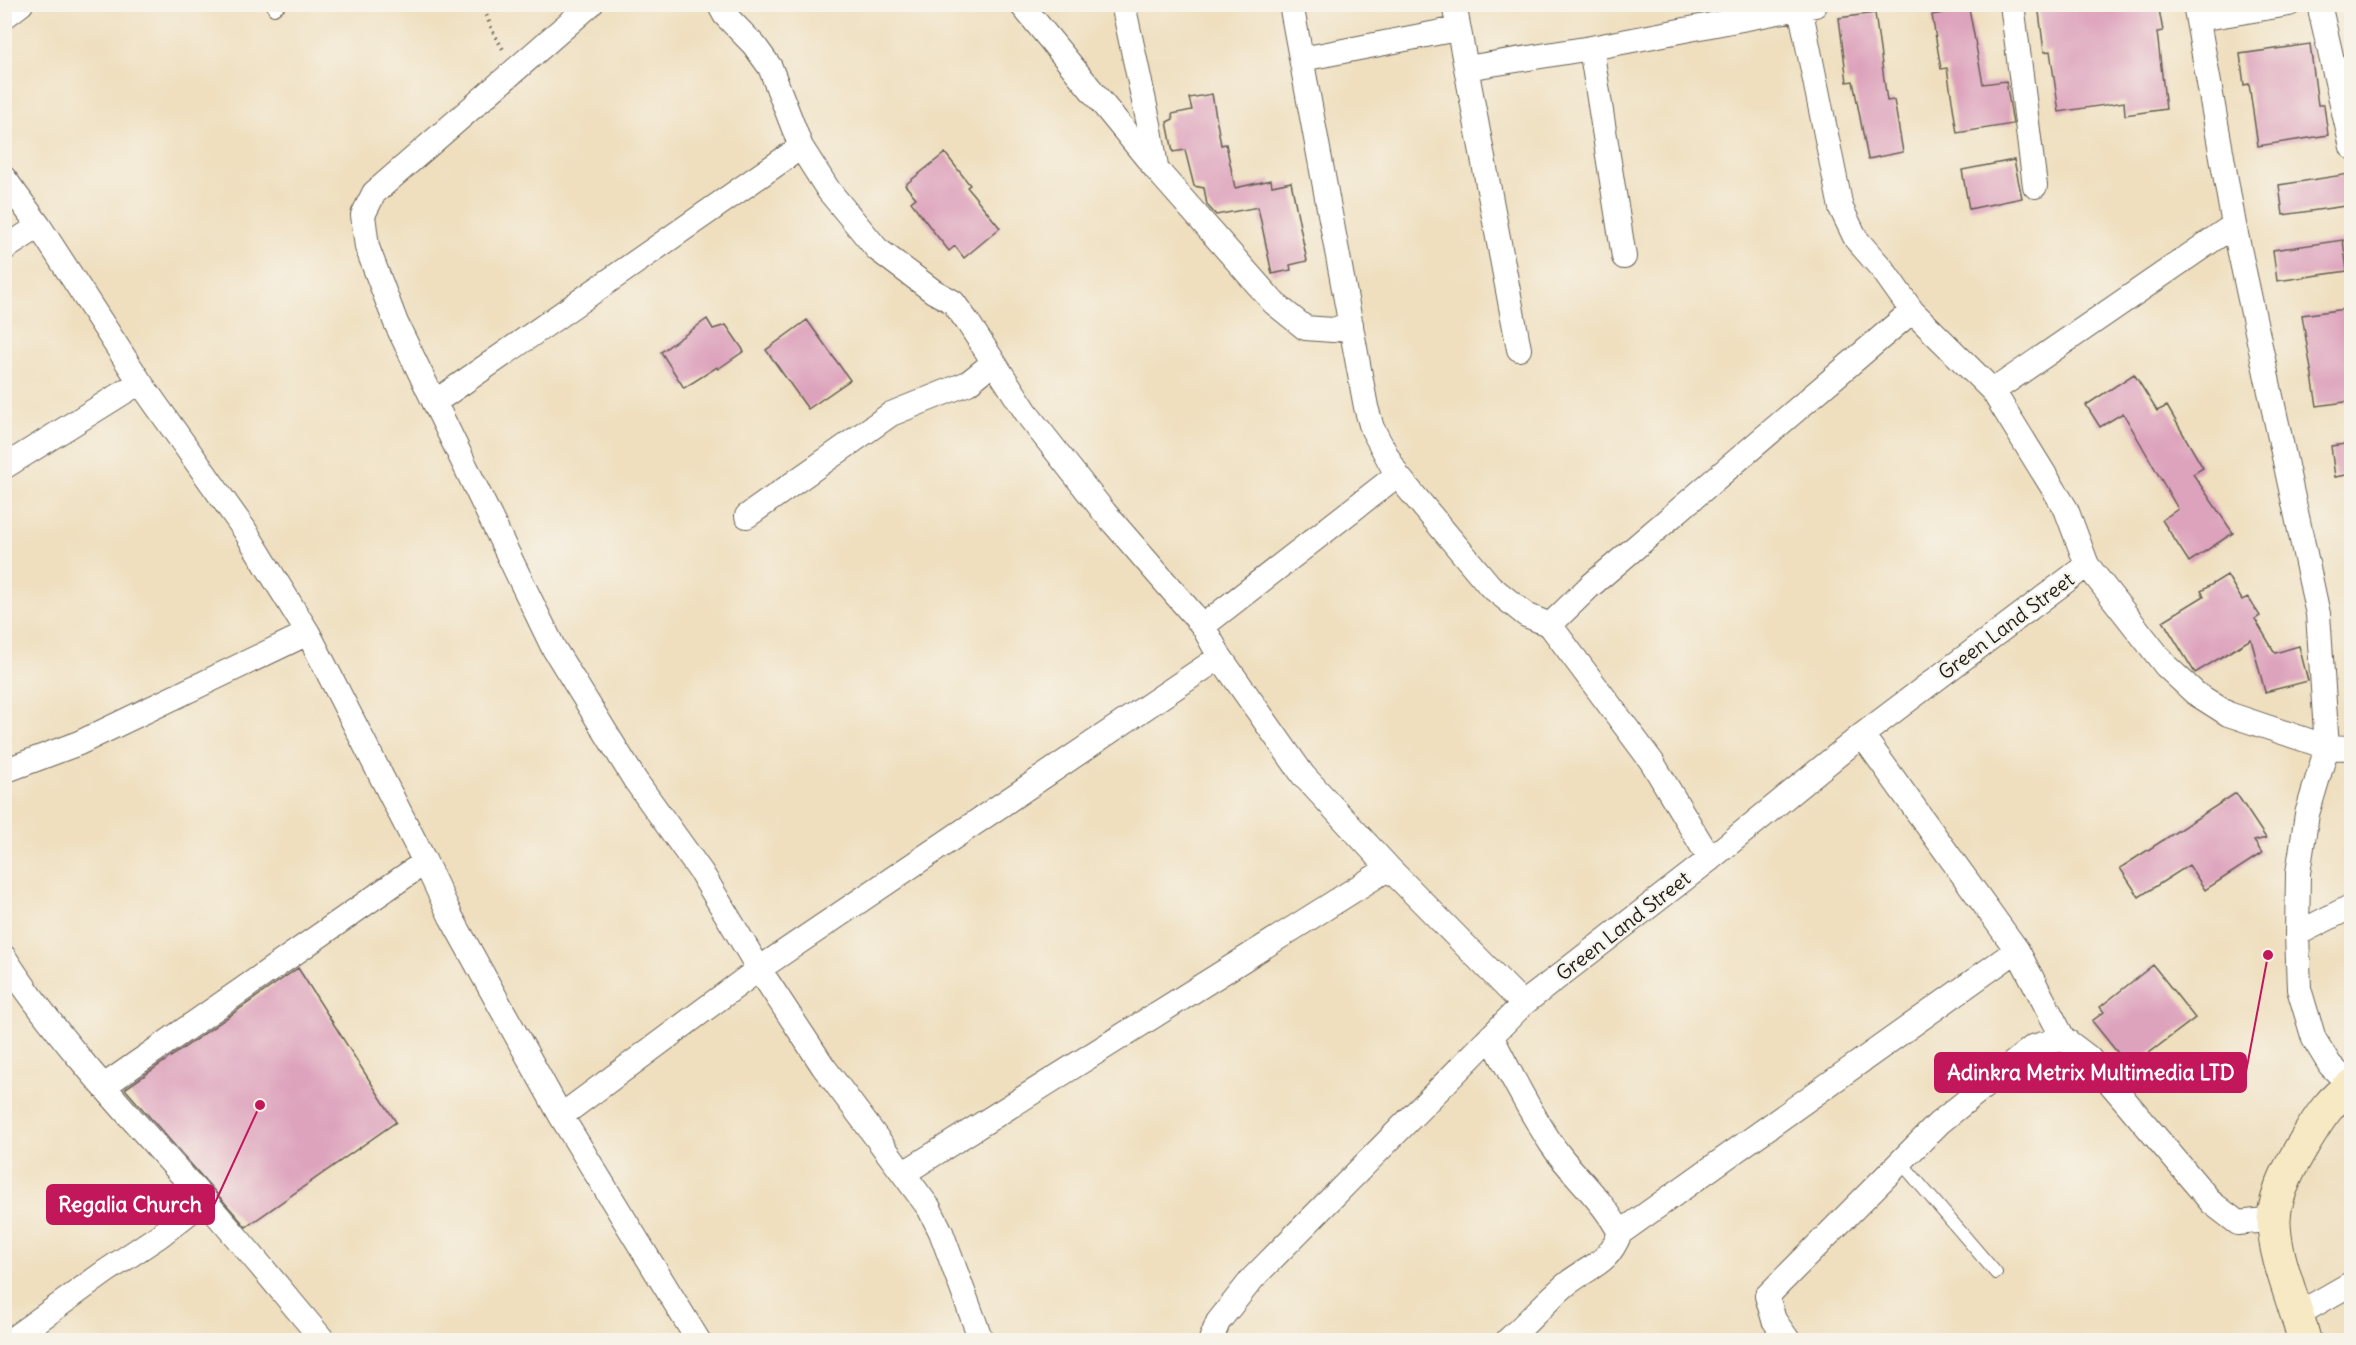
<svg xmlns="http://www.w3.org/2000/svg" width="2356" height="1345" viewBox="0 0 2356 1345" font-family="Delius,sans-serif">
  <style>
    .building { fill: #dda2bc }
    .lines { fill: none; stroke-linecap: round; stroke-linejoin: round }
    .lane-casing { stroke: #666055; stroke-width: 14 }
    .street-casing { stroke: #666055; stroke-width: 26 }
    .secondary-casing { stroke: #666055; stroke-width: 35 }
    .path { stroke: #666055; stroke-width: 4; stroke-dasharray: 1.5 4.5; stroke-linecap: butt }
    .lane { stroke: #fff; stroke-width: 12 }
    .street { stroke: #fff; stroke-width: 24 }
    .secondary { stroke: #f7e9c3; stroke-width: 33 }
    .labels { text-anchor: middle; stroke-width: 4.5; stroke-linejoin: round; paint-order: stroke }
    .street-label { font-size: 20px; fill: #1c1c1c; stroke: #f7f3e8 }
    .leader { fill: none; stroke: #c2185b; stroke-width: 2 }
    .callout-dot { fill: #c2185b; stroke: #f7f3e8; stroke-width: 2 }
    .callout { fill: #c2185b; stroke: #c2185b; stroke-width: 2 }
    .callout-label { font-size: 21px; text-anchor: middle; font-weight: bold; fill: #fff }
  </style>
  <rect width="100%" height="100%" fill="#f7f3e8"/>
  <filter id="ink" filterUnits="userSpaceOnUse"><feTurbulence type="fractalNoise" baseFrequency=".0167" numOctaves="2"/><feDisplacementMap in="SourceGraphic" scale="12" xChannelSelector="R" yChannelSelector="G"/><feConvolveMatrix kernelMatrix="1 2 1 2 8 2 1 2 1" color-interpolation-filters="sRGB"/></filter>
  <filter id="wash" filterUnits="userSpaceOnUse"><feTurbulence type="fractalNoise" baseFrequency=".008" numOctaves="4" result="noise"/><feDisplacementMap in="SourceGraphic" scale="24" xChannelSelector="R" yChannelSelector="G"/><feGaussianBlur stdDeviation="1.35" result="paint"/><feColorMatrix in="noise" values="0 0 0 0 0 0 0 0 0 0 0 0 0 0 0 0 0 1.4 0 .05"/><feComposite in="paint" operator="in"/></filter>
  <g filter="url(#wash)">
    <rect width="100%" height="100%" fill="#efdfbf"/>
    <g id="blocks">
      <path class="building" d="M2038 4H2158L2163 31 2157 32 2166 109 2125 115 2124 102 2059 112 2050 51 2044 52Z
        M1969 8 1983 84 2006 81 2013 124 1957 133 1947 68 1941 69 1932 15Z
        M1875 13 1887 101 1894 100 1903 152 1868 159 1853 81 1847 82 1839 18Z
        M2310 44 2318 105H2324L2328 135 2258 146 2249 84 2244 85 2240 54Z
        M1212 94 1221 145 1226 144 1235 188 1271 180 1272 186 1291 182 1307 261 1290 265 1291 270 1272 274 1258 207 1216 215 1207 205 1204 188 1194 186 1185 150 1173 152 1167 122 1173 119 1172 114 1192 110 1189 98Z
        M945 153 970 185 967 187 1000 228 964 258 955 246 949 251 933 231 911 202 916 198 905 185Z
        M2014 160 2022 198 1969 209 1962 170Z
        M2349 174 2352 205 2283 215 2279 185Z
        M2343 240 2347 271 2277 281 2273 250Z
        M2352 308V401L2317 406 2302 315Z
        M707 319 713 329 726 325 744 351 718 369 717 367 684 388 661 352Z
        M807 320 850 380 808 409 766 350Z
        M2134 374 2157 411 2167 406 2203 468 2193 474 2233 533 2189 562 2162 520 2178 509 2123 413 2100 427 2086 405Z
        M2352 443V474L2335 477 2331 446Z
        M2227 575 2242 600 2248 597 2260 616 2255 619 2275 653 2299 646 2308 681 2265 692 2251 639 2195 673 2163 621 2204 596 2201 591Z
        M2236 793 2266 838 2254 841 2262 853 2205 890 2189 865 2139 897 2120 868Z
        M2153 965 2195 1018 2140 1060 2152 1075 2136 1088 2115 1062 2121 1057 2092 1021 2104 1012 2100 1007Z
        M298 968 396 1122 246 1227 125 1089Z"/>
    </g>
  </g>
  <g filter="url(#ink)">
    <use href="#blocks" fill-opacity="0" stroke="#666055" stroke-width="1.5"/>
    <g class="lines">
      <defs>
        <path id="lane" d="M274 9 280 4
          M1900 1161 1996 1273"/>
        <path id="street" d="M591 4 374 193 363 215 367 247 396 323 553 647 635 780 701 872 759 969 823 1066 929 1208 941 1232 981 1340
          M719 4 725 15 754 45 770 67 801 147 829 191 877 249 933 291 953 302 969 324 1030 418 1105 513 1203 626 1220 657 1303 775 1389 868 1523 1004
          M1021 4 1156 169 1274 303 1305 328 1333 330 1351 324
          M1123 4 1150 129 1156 167
          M1291 4 1366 407 1372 428 1397 475 1490 586 1526 615 1550 625 1652 762 1710 859
          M1454 4 1519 349
          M2012 4 2035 186
          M2195 4 2234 225 2318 614 2327 747 2307 814 2298 873 2297 934 2299 989 2314 1039 2330 1065 2351 1086
          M2319 4 2352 147
          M1800 7 1841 208 1856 239 1883 270 1912 311 1993 391 2066 509 2087 565 2166 666 2195 693 2228 714 2327 747 2352 748
          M4 17 21 4
          M2199 19 2289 4
          M1591 48 1624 257
          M1302 59 1457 29
          M1466 68 1591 48 1815 5
          M4 178 39 226 140 382 244 529 308 633 425 862 451 917 499 1004 561 1116 698 1340
          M4 249 39 226
          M1993 391 2234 225
          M435 402 801 147
          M4 467 140 382
          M747 516 891 414 968 383 993 363
          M1550 625 1589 587 1912 311
          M1203 626 1397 475
          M1862 735 2017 950 2063 1038 2088 1057 2212 1203 2238 1223 2274 1219
          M4 771 79 743 308 633
          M2297 934 2352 906
          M4 957C61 1045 136 1122 205 1201 245 1246 284 1294 323 1340
          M1491 1036C1510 1073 1529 1110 1552 1145 1574 1177 1602 1198 1620 1233
          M104 1086 425 862
          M561 1116 759 969 1220 657
          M904 1173 1389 868
          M2298 1314 2352 1283
          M11 1340 105 1272 159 1236 205 1200
          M1211 1340 1218 1322 1253 1278 1523 1004 1710 859 1862 735 2087 565
          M1508 1340C1528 1322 1547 1300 1568 1283 1593 1264 1607 1265 1620 1233L2017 950
          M1788 1340 1774 1320 1767 1296 1939 1123 2033 1047 2063 1038"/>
        <path id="secondary" d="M2304 1340C2296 1304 2273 1256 2274 1219 2275 1192 2293 1161 2307 1138 2319 1118 2331 1099 2352 1086"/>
      </defs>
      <use href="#lane" class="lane-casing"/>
      <use href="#street" class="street-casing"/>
      <use href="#secondary" class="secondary-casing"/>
      <path class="path" d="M482 4 493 32 504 51"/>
      <use href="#lane" class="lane"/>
      <use href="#street" class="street"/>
      <use href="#secondary" class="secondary"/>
    </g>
  </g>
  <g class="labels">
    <g class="street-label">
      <text transform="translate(2006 626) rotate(-37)" y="7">Green Land Street</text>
      <text transform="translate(1623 926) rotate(-38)" y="7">Green Land Street</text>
    </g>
  </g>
  <path class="leader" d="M2268 955L2246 1072M260 1105L214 1205"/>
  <g class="callout-dot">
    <circle cx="2268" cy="955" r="6"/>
    <circle cx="260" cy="1105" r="6"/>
  </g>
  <g class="callout">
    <rect x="1935" y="1053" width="311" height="39" rx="6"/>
    <rect x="47" y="1185" width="167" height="39" rx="6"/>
  </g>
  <g class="callout-label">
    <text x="2091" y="1080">Adinkra Metrix Multimedia LTD</text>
    <text x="130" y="1212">Regalia Church</text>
  </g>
  <rect width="2356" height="1345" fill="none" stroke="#f7f3e8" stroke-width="24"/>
</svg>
